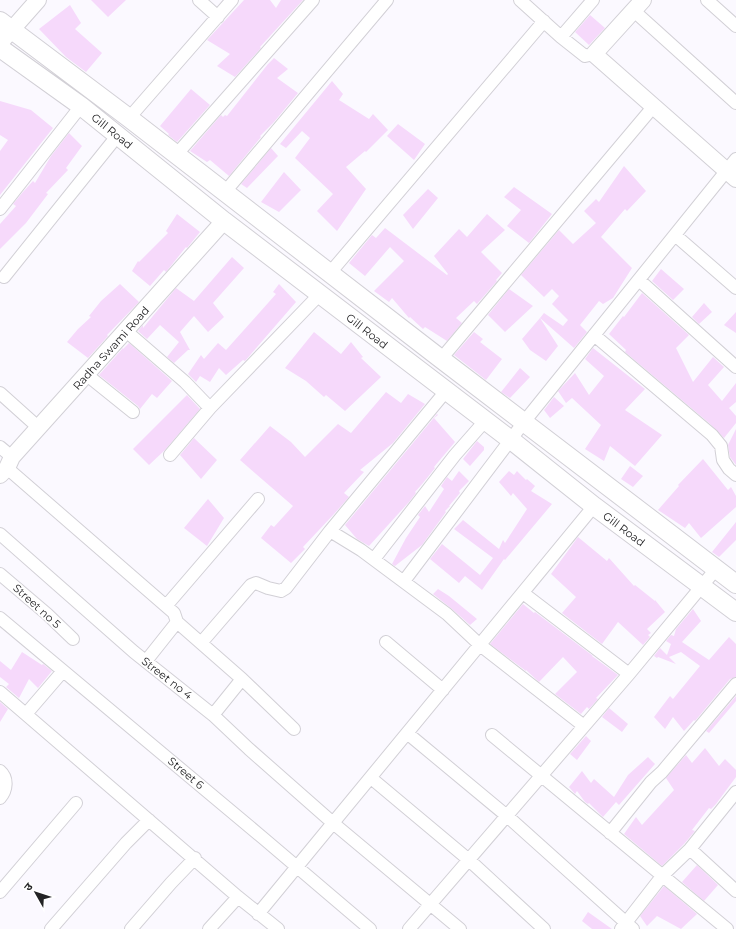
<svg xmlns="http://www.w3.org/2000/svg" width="736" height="929" viewBox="0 0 736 929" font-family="Montserrat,'Noto Sans Devanagari',sans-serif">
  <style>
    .building { fill: #f6d9fb }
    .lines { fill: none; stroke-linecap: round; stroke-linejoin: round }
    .street-casing { stroke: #d2d0d6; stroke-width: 14 }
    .secondary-casing { stroke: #d2d0d6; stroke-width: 18 }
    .primary-casing { stroke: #d2d0d6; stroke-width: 20 }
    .street { stroke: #fff; stroke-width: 12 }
    .secondary { stroke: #fff; stroke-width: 16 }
    .primary { stroke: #fff; stroke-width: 18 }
    .labels { text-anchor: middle; stroke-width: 3.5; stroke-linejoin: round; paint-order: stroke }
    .street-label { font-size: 11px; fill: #232325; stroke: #fff }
  </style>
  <rect width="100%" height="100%" fill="#fbf9ff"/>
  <path class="building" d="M91 0H126L108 17Z
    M244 0H270L276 8 281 0H303L260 47 261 48 235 77 217 66 230 54 207 40Z
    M70 5 81 23 75 29 102 53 86 72 66 57 39 29Z
    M590 15 605 28 589 45 575 32Z
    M274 58 288 69 277 78 298 93 274 122 260 136 261 137 229 176 210 160 207 162 190 151 221 115 223 117 225 115 227 116 268 64Z
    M332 81 343 94 339 100 369 119 373 114 388 130 366 152 365 151 346 167 366 189 337 231 317 211 333 194 295 158 310 138 302 131 286 148 280 144Z
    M191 89 210 105 177 142 168 135 169 134 160 126Z
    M0 101 31 110 53 128 0 195V151L8 140 0 135Z
    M398 124 425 144 414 160 387 136Z
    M69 133 82 146 66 168 68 170 46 193 48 194 26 223 0 249V224L16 206 13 204 23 192 33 181 35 183 51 156Z
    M271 148 278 156 247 188 241 184Z
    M624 166 646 191 627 211 625 209 601 237 632 268 613 298 603 304 599 301 580 325 587 332 574 348 540 318 544 313 563 326 568 320 552 304 559 296 552 289 544 297 521 275 559 230 573 244 596 223 584 211 596 199 599 202Z
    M284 172 301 190 279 212 261 202Z
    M514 187 552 214 529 243 507 226 521 210 504 197Z
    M428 189 438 198 413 229 403 215Z
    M177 214 200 232 187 248 186 247 166 272 164 270 150 286 132 271 138 261 139 262 168 233 166 231Z
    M487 214 505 230 481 252 502 273 496 280 497 281 477 304 474 301 456 318 462 323 447 341 425 327 423 329 410 317 409 318 392 298 389 302 374 291 404 261 390 247 365 276 349 263 372 235 376 238 385 228 447 275 448 274 434 256 459 229 467 237Z
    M232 257 244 268 213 303 224 317 208 332 194 316 180 332 190 350H188L174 363 167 357 179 342 160 325 147 339 138 331 143 325V328L176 288 194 301Z
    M661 269 684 289 673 300 652 281Z
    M120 284 139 302 107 335 108 336 88 358 67 342 78 329 91 317 89 316 101 301Z
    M279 284 296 302 245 361 243 360 226 375 219 368 210 382 200 376 196 382 188 374 201 355 204 359 218 343 226 350 276 294 273 292Z
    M509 289 533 306 505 332 488 315Z
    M642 293 689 335 676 348 693 382 713 357 724 367 708 385 722 401 736 383V402L729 408 736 416V423L724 438 709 423 625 352 626 350 609 334 623 316 624 317Z
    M704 303 712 312 699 324 692 317Z
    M736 312V333L724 325Z
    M540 318 558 346 546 361 530 350 522 339Z
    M314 332 341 354 351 342 363 357 361 358 381 377 345 411 326 395 324 397 306 381 285 368Z
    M474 332 483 339 480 342 502 359 486 380 454 355Z
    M129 343 172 381 157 398 152 394 140 409 138 406 99 375 123 348V349Z
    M593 348 645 389 625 410 662 435 635 466 610 446 604 461 585 449 601 425 572 398 566 403 558 391 575 373 589 395 604 376 585 359Z
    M520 368 530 377 510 398 501 392Z
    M386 392 401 403 408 394 425 404 393 443 360 470 364 472 344 493 349 497 334 514 303 547 305 549 291 563 261 538 271 525 274 527 293 506 240 460 270 426 291 442 305 457 338 424 351 433Z
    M187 395 200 409 165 450 149 465 133 449Z
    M554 397 564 406 550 418 544 410Z
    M437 414 438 415 434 418 455 442 434 467 435 468 423 483 415 492 416 493 409 502 369 546 357 539 345 525Z
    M736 429V465L730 457 728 445Z
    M194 438 217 460 201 479 180 455Z
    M477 441 484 447V450L470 466 463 459Z
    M703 459 728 490 731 487 736 496V507L701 538 689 523 685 528 658 510 679 486 678 485Z
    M630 466 643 476 633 487 621 479Z
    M459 471 469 481 459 491 460 493 449 506H450L445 511 446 512 422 545 395 566 392 564 406 538 420 517 418 515 425 506 429 512 444 489 441 486 447 477 452 481Z
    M509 471 514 475 517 471 526 480 527 479 535 486 531 491 552 504 505 560 504 559 482 590 465 576 459 583 430 559 442 544 480 575 493 558 454 529 463 520 499 549 503 540 505 543 527 509 513 493 511 496 499 482Z
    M208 499 224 518 207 546 184 528Z
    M736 522V540L719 557 712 552Z
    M578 537 607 561 609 558 634 586 635 585 655 601V600L665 612 647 629 651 633 648 635 650 637 643 645 618 622 602 644 562 613 576 597 551 574Z
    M438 589 449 596 477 619 470 625 452 609 433 594Z
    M523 604 534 613 535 612 593 656H592L618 675 596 698 598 699 589 709 587 707 581 714 555 694 577 672 563 657 539 682 526 670V671L490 644Z
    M693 609 701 621 682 642 709 660 729 637 736 644V677L730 679 695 721 694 720 684 731 673 717 665 729 654 717 670 696 673 699 700 666 681 652 669 657 676 664 658 657 657 658 654 656 660 648 667 655 671 644 666 641 671 635 674 636 676 629Z
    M22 652 42 665 43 664 52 671 38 688 29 679 19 698 6 687 9 684 0 677V661L11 670Z
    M736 696V701L709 733 706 731Z
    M0 702 8 709 0 722Z
    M609 708 628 724 622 732 602 717Z
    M586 736 591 741 577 760 570 754Z
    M705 748 719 766 725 759 736 770V777L716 804 711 809 709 808 692 830 695 831 684 844 662 866 624 834 636 817 642 825 674 790 666 778 686 755 692 763Z
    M648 757 655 764 619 805 616 802 603 817 589 803 588 804 585 802 577 791 575 794 569 787 582 771 591 783 594 779 614 797 628 775Z
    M697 865 718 885 704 901 682 882Z
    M664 886 697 914 681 929 657 916 647 926 640 916Z
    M588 912 612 929H592L582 921Z"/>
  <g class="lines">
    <defs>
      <path id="street" d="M199 0 218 17
        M520 0 561 37 585 56 594 54
        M707 0 736 26
        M634 11 736 103
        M561 37 593 0
        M129 118 232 0
        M176 155 313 0
        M224 193 387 0
        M0 209 81 106
        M675 235 736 288
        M329 274 544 21
        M4 277 118 135
        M639 280 736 367
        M126 331 185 382 210 408
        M594 335 712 435 721 446 723 460 729 469 736 475
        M441 359 653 107
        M87 375 133 412
        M0 393 39 428
        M0 447 12 457
        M170 455 210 408 320 294
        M7 468 174 613 177 622 146 661
        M330 531 361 550 447 614 480 645 584 726
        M0 534 134 652 213 715 249 749 333 823 460 929
        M374 559 455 455 484 422
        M0 574 47 614 73 639
        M404 581 524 422 736 159
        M523 593 629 674
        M166 606 258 499
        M0 618 263 838 370 929
        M177 622 242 679 213 715
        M386 642 443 690
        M201 643 251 585 256 583 268 588 281 591 286 588 330 531 446 391
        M242 679 294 729
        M0 692 238 897 278 929
        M26 714 63 671
        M407 733 507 816 633 929
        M492 735 727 929
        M0 771C8 778 7 790 0 798
        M371 778 469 860 544 929
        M610 833 651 782 662 772 736 684
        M690 849 736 891
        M0 892 76 803
        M258 914 594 506
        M51 929 126 843 149 820
        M131 929 171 883 195 858
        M209 929 238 897
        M409 929 629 674 716 569
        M621 929 663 875 690 849 736 792"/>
      <path id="secondary" d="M643 0 594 54 736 179
        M0 43 38 0
        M0 475 7 468 12 457 224 221"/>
      <path id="primary" d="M0 21 129 118 441 359 736 584
        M0 48 81 106 224 221 511 440 594 506 736 612"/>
    </defs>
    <use href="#street" class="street-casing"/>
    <use href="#secondary" class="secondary-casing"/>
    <use href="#primary" class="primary-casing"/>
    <use href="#street" class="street"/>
    <use href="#secondary" class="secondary"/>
    <use href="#primary" class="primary"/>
  </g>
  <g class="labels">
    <g class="street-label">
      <text transform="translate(112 131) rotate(39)" y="4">Gill Road</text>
      <text transform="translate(367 331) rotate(38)" y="4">Gill Road</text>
      <text transform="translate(111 348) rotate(-48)" y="4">Radha Swami Road</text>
      <text transform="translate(624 529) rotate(37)" y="4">Gill Road</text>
      <text transform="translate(37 606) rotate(42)" y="4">Street no 5</text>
      <text transform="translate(167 678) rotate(38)" y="4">Street no 4</text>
      <text transform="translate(186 773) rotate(40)" y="4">Street 6</text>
    </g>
  </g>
  <g transform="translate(36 893) rotate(309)" stroke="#ffffff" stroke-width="3" paint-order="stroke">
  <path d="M0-3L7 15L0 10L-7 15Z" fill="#232325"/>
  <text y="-6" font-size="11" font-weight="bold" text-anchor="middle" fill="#232325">उ</text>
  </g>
</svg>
